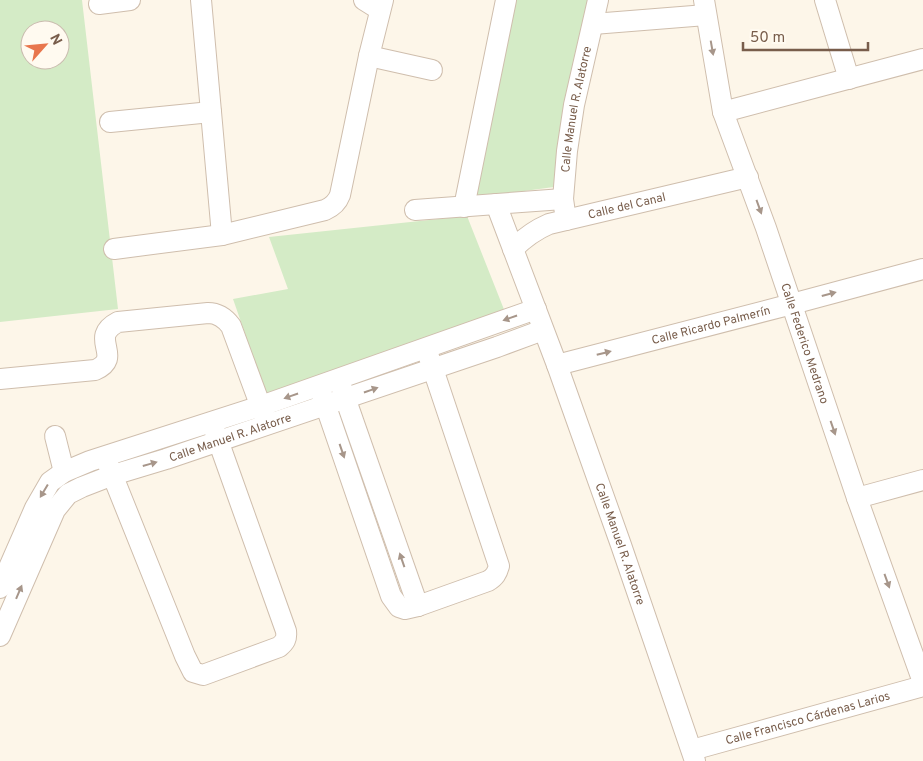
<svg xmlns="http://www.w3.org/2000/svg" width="923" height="761" viewBox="0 0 923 761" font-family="Overpass,sans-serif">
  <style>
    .green { fill: #d4ebc6; fill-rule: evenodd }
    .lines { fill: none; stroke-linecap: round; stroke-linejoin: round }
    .minor-casing { stroke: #cfbead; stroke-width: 22 }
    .minor { stroke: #fff; stroke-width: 20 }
    .oneway { fill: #a7968a }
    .labels { text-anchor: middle; stroke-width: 4.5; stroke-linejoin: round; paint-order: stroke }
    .street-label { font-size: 12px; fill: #785d4b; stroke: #fffaf0 }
  </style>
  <rect width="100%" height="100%" fill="#fdf6e9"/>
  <path class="green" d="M0 0H82L118 309 0 322ZM30 30H60V60H30Z
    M513 0H588L561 186 473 198Z
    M467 216 505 312 267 397 233 299 288 289 269 237Z"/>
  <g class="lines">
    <defs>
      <g id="minor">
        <path d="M201 0 222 235"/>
        <path d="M364 0 380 10"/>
        <path id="s1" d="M704 0 723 112 766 228 857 498 923 682"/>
        <path d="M825 0 849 79"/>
        <path d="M99 4 130 0"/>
        <path d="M593 24 706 15"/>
        <path d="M369 56 432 70"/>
        <path d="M723 112 923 59"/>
        <path d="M110 122 211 112"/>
        <path id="s2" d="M496 204 557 365 621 545 695 761"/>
        <path d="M464 207 506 0"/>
        <path d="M415 210 563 199"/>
        <path id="s3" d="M566 220 563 199 567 151 574 105 598 0"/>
        <path d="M114 249 222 235 325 210C332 207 337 203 340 195L369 56 383 0"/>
        <path id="s4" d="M513 249C524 238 535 230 549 224L748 177"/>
        <path id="s5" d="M557 365 792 304 923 269"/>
        <path d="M0 379 95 370C125 357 87 338 118 322L208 313C218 313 225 318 231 326L265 418"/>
        <path d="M341 386 418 606"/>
        <path d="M321 392 391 596 399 607 405 609 418 606 488 581C495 577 497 573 499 566L429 357"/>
        <path d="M55 436 64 472"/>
        <path d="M108 464 185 656 193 672 203 675 279 647C285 642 287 639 286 631L214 429"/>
        <path d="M857 498 923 480"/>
        <path d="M0 588 35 508 50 482 64 472 90 461 261 406 536 309"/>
        <path id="s6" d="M0 636 55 510 68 494 82 487 113 475 166 459 497 347 543 330"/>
        <path id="s7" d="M692 750 923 686"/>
      </g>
    </defs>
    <use href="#minor" class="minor-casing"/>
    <use href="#minor" class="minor"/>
  </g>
  <defs><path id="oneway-solid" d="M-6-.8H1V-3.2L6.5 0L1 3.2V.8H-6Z" transform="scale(1.25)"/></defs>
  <g class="oneway">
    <use href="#oneway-solid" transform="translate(712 48) rotate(80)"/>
    <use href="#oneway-solid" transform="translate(759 207) rotate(70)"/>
    <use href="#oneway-solid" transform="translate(829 294) rotate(-15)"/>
    <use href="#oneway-solid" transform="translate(510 318) rotate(161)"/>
    <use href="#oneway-solid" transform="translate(604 353) rotate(-14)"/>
    <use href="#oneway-solid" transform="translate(371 390) rotate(-19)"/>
    <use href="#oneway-solid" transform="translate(291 396) rotate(161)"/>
    <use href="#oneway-solid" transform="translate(833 428) rotate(71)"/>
    <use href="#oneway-solid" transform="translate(342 451) rotate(71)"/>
    <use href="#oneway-solid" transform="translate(150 464) rotate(-16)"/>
    <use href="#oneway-solid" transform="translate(44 491) rotate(121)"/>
    <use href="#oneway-solid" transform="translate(402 560) rotate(-109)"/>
    <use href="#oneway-solid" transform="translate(887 581) rotate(70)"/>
    <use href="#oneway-solid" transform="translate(19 592) rotate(-67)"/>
  </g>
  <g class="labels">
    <g class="street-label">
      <text dy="4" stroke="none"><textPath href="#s3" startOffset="112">Calle Manuel R. Alatorre</textPath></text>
      <text dy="4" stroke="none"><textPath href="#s4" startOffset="124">Calle del Canal</textPath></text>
      <text dy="4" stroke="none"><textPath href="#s5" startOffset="159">Calle Ricardo Palmerín</textPath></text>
      <text dy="4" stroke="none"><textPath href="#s1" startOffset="359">Calle Federico Medrano</textPath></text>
      <text dy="4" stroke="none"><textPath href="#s6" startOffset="330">Calle Manuel R. Alatorre</textPath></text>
      <text dy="4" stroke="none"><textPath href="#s2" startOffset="362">Calle Manuel R. Alatorre</textPath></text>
      <text dy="4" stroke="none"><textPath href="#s7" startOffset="120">Calle Francisco Cárdenas Larios</textPath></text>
    </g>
  </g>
  <g transform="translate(45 45) rotate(63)"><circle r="24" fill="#fffaf0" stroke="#c9bbae"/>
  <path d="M0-4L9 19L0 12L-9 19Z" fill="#e8764d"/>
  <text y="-8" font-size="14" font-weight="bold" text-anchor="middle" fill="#785d4b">N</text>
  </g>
  <path d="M743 42v8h125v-8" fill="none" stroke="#785d4b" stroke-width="2.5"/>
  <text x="750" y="42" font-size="15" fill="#785d4b" stroke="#fffaf0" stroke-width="4" paint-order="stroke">50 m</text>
</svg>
